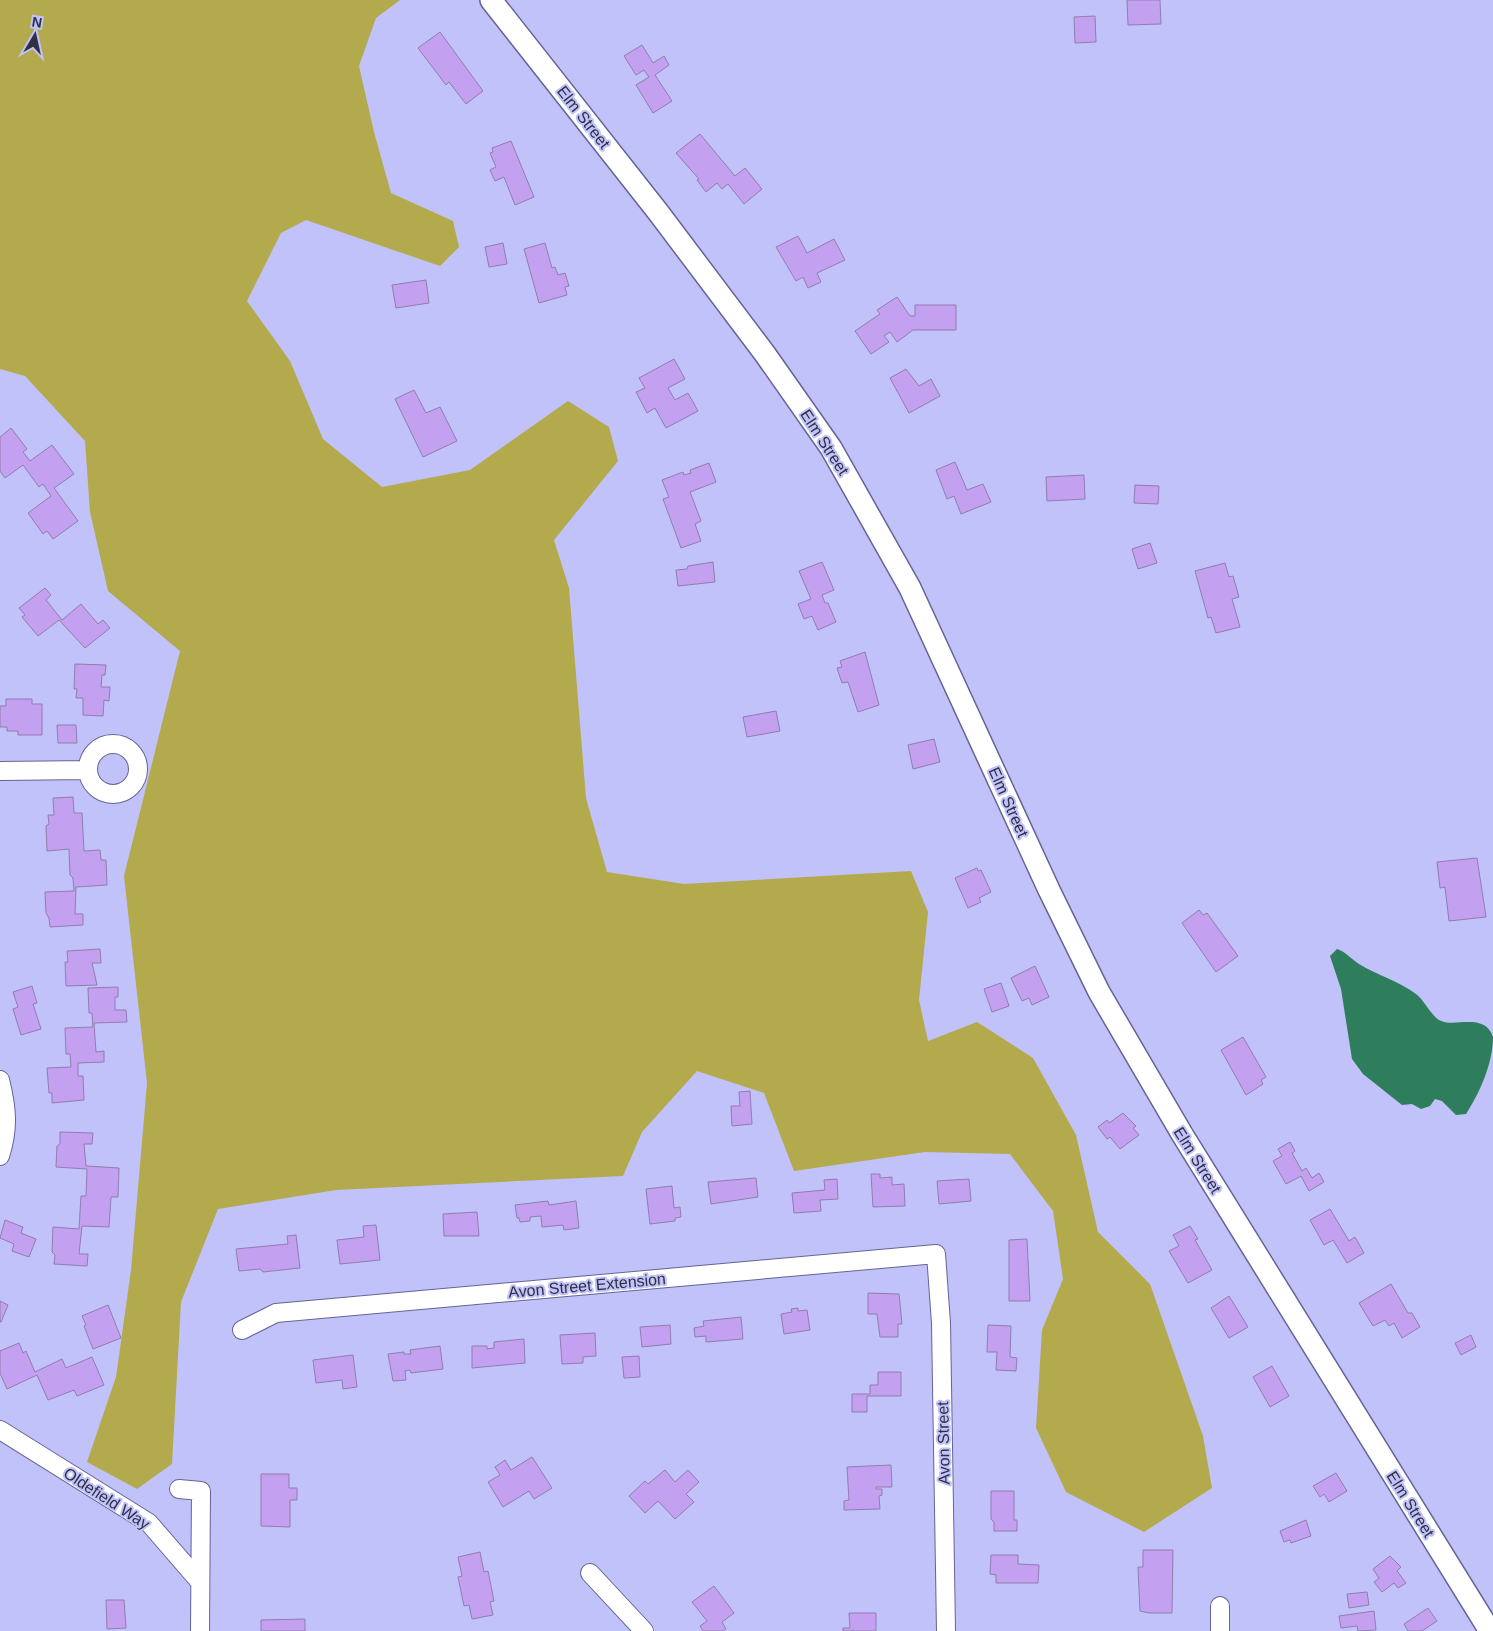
<svg xmlns="http://www.w3.org/2000/svg" width="1493" height="1631" viewBox="0 0 1493 1631" font-family="Helvetica,sans-serif">
  <style>
    .green { fill: #b3aa4d }
    .water { fill: #2e7e5e }
    .building { fill: #c3a1f0; stroke: #917dae }
    .lines { fill: none; stroke-linecap: round; stroke-linejoin: round }
    .minor-casing { stroke: #656496; stroke-width: 20 }
    .tertiary-casing { stroke: #656496; stroke-width: 24 }
    .minor { stroke: #fff; stroke-width: 18 }
    .tertiary { stroke: #fff; stroke-width: 21 }
    .labels { text-anchor: middle; stroke-width: 4; stroke-linejoin: round; paint-order: stroke }
    .street-label { font-size: 16px; fill: #2f3045; stroke: #c1c2f9 }
  </style>
  <rect width="100%" height="100%" fill="#c1c2f9"/>
  <path class="green" d="M0 0H400L376 18 359 66 374 132 391 193 453 221 459 247 440 266 306 220 281 233 247 301 290 361 323 439 382 487 470 470 568 401 609 427 618 461 554 540 569 588 586 798 607 872 684 884 911 871 928 912 919 1000 928 1041 977 1022 1033 1058 1076 1135 1098 1232 1150 1284 1203 1436 1212 1488 1144 1532 1066 1492 1036 1428 1042 1330 1063 1279 1053 1211 1010 1154 925 1152 794 1171 764 1093 697 1071 642 1132 623 1176 336 1190 218 1209 181 1302 172 1464 137 1489 87 1462 116 1377 131 1270 147 1083 124 876 180 651 108 591 90 512 85 441 25 376 0 369Z"/>
  <path class="water" d="M1337 949C1346 952 1350 958 1359 964 1377 975 1399 981 1416 994 1425 1001 1430 1014 1439 1020 1454 1029 1484 1011 1493 1037 1493 1064 1479 1094 1466 1114L1456 1115 1442 1101 1435 1099 1430 1106 1421 1109 1412 1104 1402 1105 1363 1074 1352 1059 1341 989 1330 956Z"/>
  <path class="building" d="M1127 0H1160L1161 24 1128 25Z
    M1095 16 1096 42 1075 43 1074 17Z
    M440 32 483 91 466 104 449 82 446 85 418 48Z
    M642 45 653 63 664 56 669 65 655 75 672 101 653 113 636 85 649 77 644 70 636 75 624 56Z
    M700 134 735 176 745 168 762 189 744 204 728 184 722 189 717 183 706 192 697 180 699 179 676 153Z
    M511 141 534 197 515 205 504 177 495 181 490 170 496 167 490 153 493 152 492 148Z
    M798 236 807 253 834 239 845 260 817 273 821 282 808 288 803 277 796 281 776 247Z
    M503 243 507 264 489 267 485 247Z
    M545 243 552 268 555 267 558 275 565 273 569 286 565 287 567 295 539 303 524 249Z
    M426 280 429 303 396 308 392 285Z
    M897 297 910 316H915V305H956V330H913L897 342 890 332 884 336 889 342 871 354 855 331 880 314 877 310Z
    M674 359 685 379 668 388 675 400 688 393 698 411 666 428 655 408 647 413 636 392 645 388 639 378Z
    M906 369 919 386 931 379 940 396 909 413 890 378Z
    M414 390 426 413 440 407 457 441 423 457 395 399Z
    M11 428 27 449 23 452 30 461 52 445 74 474 54 488 78 521 53 539 47 531 43 534 28 513 51 496 43 484 39 487 23 465 5 478 0 471V437Z
    M955 462 967 490 983 484 991 502 961 514 954 496 947 499 936 470Z
    M709 463 716 482 690 492 701 521 695 524 701 541 681 548 663 499 669 497 662 480 683 472 684 475 691 473 690 470Z
    M1084 475 1085 499 1047 501 1046 477Z
    M1135 485 1159 486 1158 504 1134 503Z
    M1150 543 1157 563 1138 569 1132 549Z
    M713 562 715 582 678 586 676 570 687 569 688 566Z
    M822 562 834 590 822 595 825 603H828L836 622 818 630 812 616 804 619 798 604 811 599 799 571Z
    M1225 563 1229 577 1233 576 1239 597 1232 599 1240 627 1216 633 1211 617 1208 618 1195 571Z
    M45 588 51 595 46 600 62 620 81 604 98 624 103 620 110 628 85 648 59 620 38 636 22 617 25 615 19 608Z
    M865 652 879 705 858 712 848 682 842 683 837 668 842 667 840 661Z
    M75 664 106 665 105 675H102L101 687H110L109 701 104 700 103 716 83 715V698H76L77 689H74Z
    M6 699H32V704H42V735H18V731H7V727H0V706H6Z
    M776 711 780 731 747 737 743 717Z
    M57 725H76L77 743H58Z
    M934 739 940 762 913 769 908 745Z
    M73 797 74 813H82L84 851 100 850 101 860H106L107 885 76 887 75 914H83V925L50 927 49 918 46 913 45 892 74 891 73 878 70 875 69 849 47 851 46 826 49 824 48 815H54L53 798Z
    M1477 858 1486 917 1449 921 1445 887 1440 888 1437 862Z
    M977 868 978 871 981 870 991 892 979 898 981 902 968 908 955 878Z
    M1199 910 1203 915 1207 913 1238 956 1216 972 1182 923Z
    M100 949 101 963H92L97 985 66 986 65 962H68L67 951Z
    M1035 966 1049 997 1032 1005 1029 998 1022 1001 1011 978Z
    M1001 983 1009 1006 992 1012 984 989Z
    M32 986 37 1003 33 1004 41 1029 21 1035 13 1009 18 1007 13 992Z
    M118 987V997H115V1010H126L127 1022 94 1023 96 1052 104 1051V1062L78 1063V1076H83L84 1100 52 1103V1093H49L47 1068 71 1067 70 1054H66L65 1028 93 1027 92 1013H89L88 988Z
    M1243 1037 1266 1077 1261 1080 1263 1084 1246 1095 1221 1050Z
    M750 1091 752 1124 732 1126 731 1106H740L739 1092Z
    M1123 1113 1136 1126 1133 1128 1139 1135 1120 1149 1110 1137 1107 1139 1098 1127 1107 1120 1109 1123Z
    M60 1132 93 1133 92 1144H84L86 1166 119 1168 118 1197H111L109 1227 82 1226 79 1254H88L87 1266 54 1264 55 1255 52 1252 53 1227 79 1229 81 1196H86L87 1169 56 1167 57 1146 60 1144Z
    M1290 1142 1295 1151 1292 1153 1302 1171 1306 1168 1312 1178 1319 1173 1324 1182 1309 1191 1301 1176 1286 1184 1273 1161 1282 1156 1278 1149Z
    M871 1174H880V1178L892 1177V1185L904 1184 905 1206 873 1207Z
    M756 1178 758 1197 711 1204 708 1182Z
    M837 1179 838 1199 820 1200 821 1211 794 1213 792 1193 825 1190 824 1180Z
    M969 1179 971 1201 939 1204 937 1181Z
    M672 1186 674 1208 680 1207 681 1217 675 1218V1221L650 1224 646 1189Z
    M548 1201 549 1205 576 1201 579 1228 564 1230 563 1225 542 1227 541 1216 530 1217V1221L520 1222 519 1218H517L515 1205Z
    M1330 1209 1349 1241 1355 1237 1364 1253 1347 1263 1333 1240 1324 1245 1310 1220Z
    M477 1212 479 1236H444L443 1214Z
    M5 1220 23 1227 21 1233 36 1239 29 1257 12 1251 14 1244 0 1238Z
    M376 1225 380 1260 340 1264 337 1240 364 1237 363 1226Z
    M1190 1226 1198 1239 1195 1240 1212 1270 1188 1283 1169 1251 1179 1246 1173 1235Z
    M296 1235 300 1268 263 1272 260 1269 239 1271 236 1249 288 1244 287 1236Z
    M1027 1239 1030 1301H1009V1240Z
    M1391 1284 1408 1313H1412L1420 1327 1402 1338 1394 1323 1389 1326 1385 1320 1373 1326 1359 1303Z
    M868 1293 899 1294 902 1324H898V1337H880L877 1314H868Z
    M1229 1296 1248 1327 1229 1338 1211 1308Z
    M0 1301 8 1305 1 1322H0Z
    M108 1305 121 1338 93 1349 84 1326 86 1325 82 1316Z
    M798 1308V1311L807 1310 810 1330 784 1334 781 1314 792 1312 791 1309Z
    M741 1317 743 1339 706 1342V1336L695 1337 694 1328 704 1326 703 1321Z
    M670 1325 671 1344 642 1347 640 1327Z
    M988 1325 1011 1326 1010 1357 1017 1358 1016 1371 996 1370 997 1352H987Z
    M595 1333 596 1356 583 1357V1363L562 1364 560 1335Z
    M1471 1335 1476 1347 1461 1355 1455 1343Z
    M524 1339 525 1363 472 1368V1346H487V1349L494 1348V1342Z
    M19 1343 23 1353 26 1351 35 1372 62 1359 66 1368 92 1357 104 1385 77 1396 74 1390 48 1400 37 1375 7 1389 0 1373V1351Z
    M440 1346 443 1369 411 1373 410 1370 405 1371 406 1380 393 1381 388 1354 404 1352V1354H411L410 1350Z
    M353 1355 357 1387 343 1389 342 1380 316 1383 313 1360Z
    M639 1356 640 1377 624 1378 622 1357Z
    M1272 1366 1289 1396 1270 1407 1253 1377Z
    M878 1372H901V1396H867V1412H852V1394H870V1385H878Z
    M532 1457 552 1488 534 1499 529 1491 503 1507 488 1482 500 1475 495 1467 505 1460 511 1470Z
    M891 1465 892 1487H876V1489H882V1495L879 1496 880 1509 844 1510V1501L849 1500 847 1467Z
    M665 1470 675 1482 688 1470 699 1482 686 1494 694 1502 675 1519 658 1501 645 1513 629 1496 645 1481 648 1484Z
    M1336 1473 1347 1491 1329 1502 1324 1494 1320 1497 1313 1486Z
    M261 1474H289V1488H297V1500H290V1527L261 1526Z
    M991 1491H1014V1520H1017V1531H994V1522L991 1519Z
    M1306 1520 1311 1536 1291 1543 1290 1540 1284 1542 1280 1531Z
    M1143 1550H1173L1172 1613H1149L1140 1611 1138 1567H1143Z
    M480 1552 484 1572 488 1571 494 1601 490 1602 493 1615 472 1619 469 1605 464 1606 458 1577 462 1576 458 1557Z
    M991 1555H1018V1564L1039 1565 1038 1583H996V1575L990 1574Z
    M1390 1556 1401 1567 1397 1571 1406 1583 1398 1588 1394 1583 1382 1592 1374 1582 1379 1578 1373 1569Z
    M714 1586 734 1613 722 1622 726 1629 723 1631H703L700 1626 707 1621 692 1602Z
    M1367 1592 1369 1605 1349 1608 1347 1594Z
    M106 1600H124L126 1628 107 1629Z
    M1428 1608 1437 1621 1422 1631H1408L1404 1624Z
    M1374 1611 1376 1630 1358 1631 1357 1626 1341 1628 1339 1616Z
    M849 1613H876V1631H843V1628H850Z
    M305 1619V1631H261V1620Z"/>
  <g class="lines">
    <defs>
      <path id="minor" d="M88 769a25 25 0 1 1 50 0a25 25 0 1 1-50 0Z
        M0 771 88 770
        M0 1080C7 1108 9 1128 0 1156
        M242 1330 276 1313 936 1254 941 1323 946 1631
        M0 1430 149 1523 200 1582
        M179 1489 201 1491 200 1631
        M590 1573 644 1631
        M1220 1606V1631"/>
      <path id="tertiary" d="M491 0 658 212 765 354 831 448 910 588 1049 890 1099 992 1182 1134 1490 1631"/>
    </defs>
    <use href="#minor" class="minor-casing"/>
    <use href="#tertiary" class="tertiary-casing"/>
    <use href="#minor" class="minor"/>
    <use href="#tertiary" class="tertiary"/>
  </g>
  <g class="labels">
    <g class="street-label">
      <text transform="translate(584 117) rotate(52)" y="6">Elm Street</text>
      <text transform="translate(825 442) rotate(57)" y="6">Elm Street</text>
      <text transform="translate(1009 802) rotate(66)" y="6">Elm Street</text>
      <text transform="translate(1198 1160) rotate(58)" y="6">Elm Street</text>
      <text transform="translate(587 1285) rotate(-5)" y="6">Avon Street Extension</text>
      <text transform="translate(943 1443) rotate(-91)" y="6">Avon Street</text>
      <text transform="translate(107 1498) rotate(33)" y="6">Oldefield Way</text>
      <text transform="translate(1411 1504) rotate(58)" y="6">Elm Street</text>
    </g>
  </g>
  <g transform="translate(35 35) rotate(9)" stroke="#c1c2f9" stroke-width="4" paint-order="stroke">
  <path d="M0-4L9 19L0 12L-9 19Z" fill="#2f3045"/>
  <text y="-8" font-size="14" font-weight="bold" text-anchor="middle" fill="#2f3045">N</text>
  </g>
</svg>
